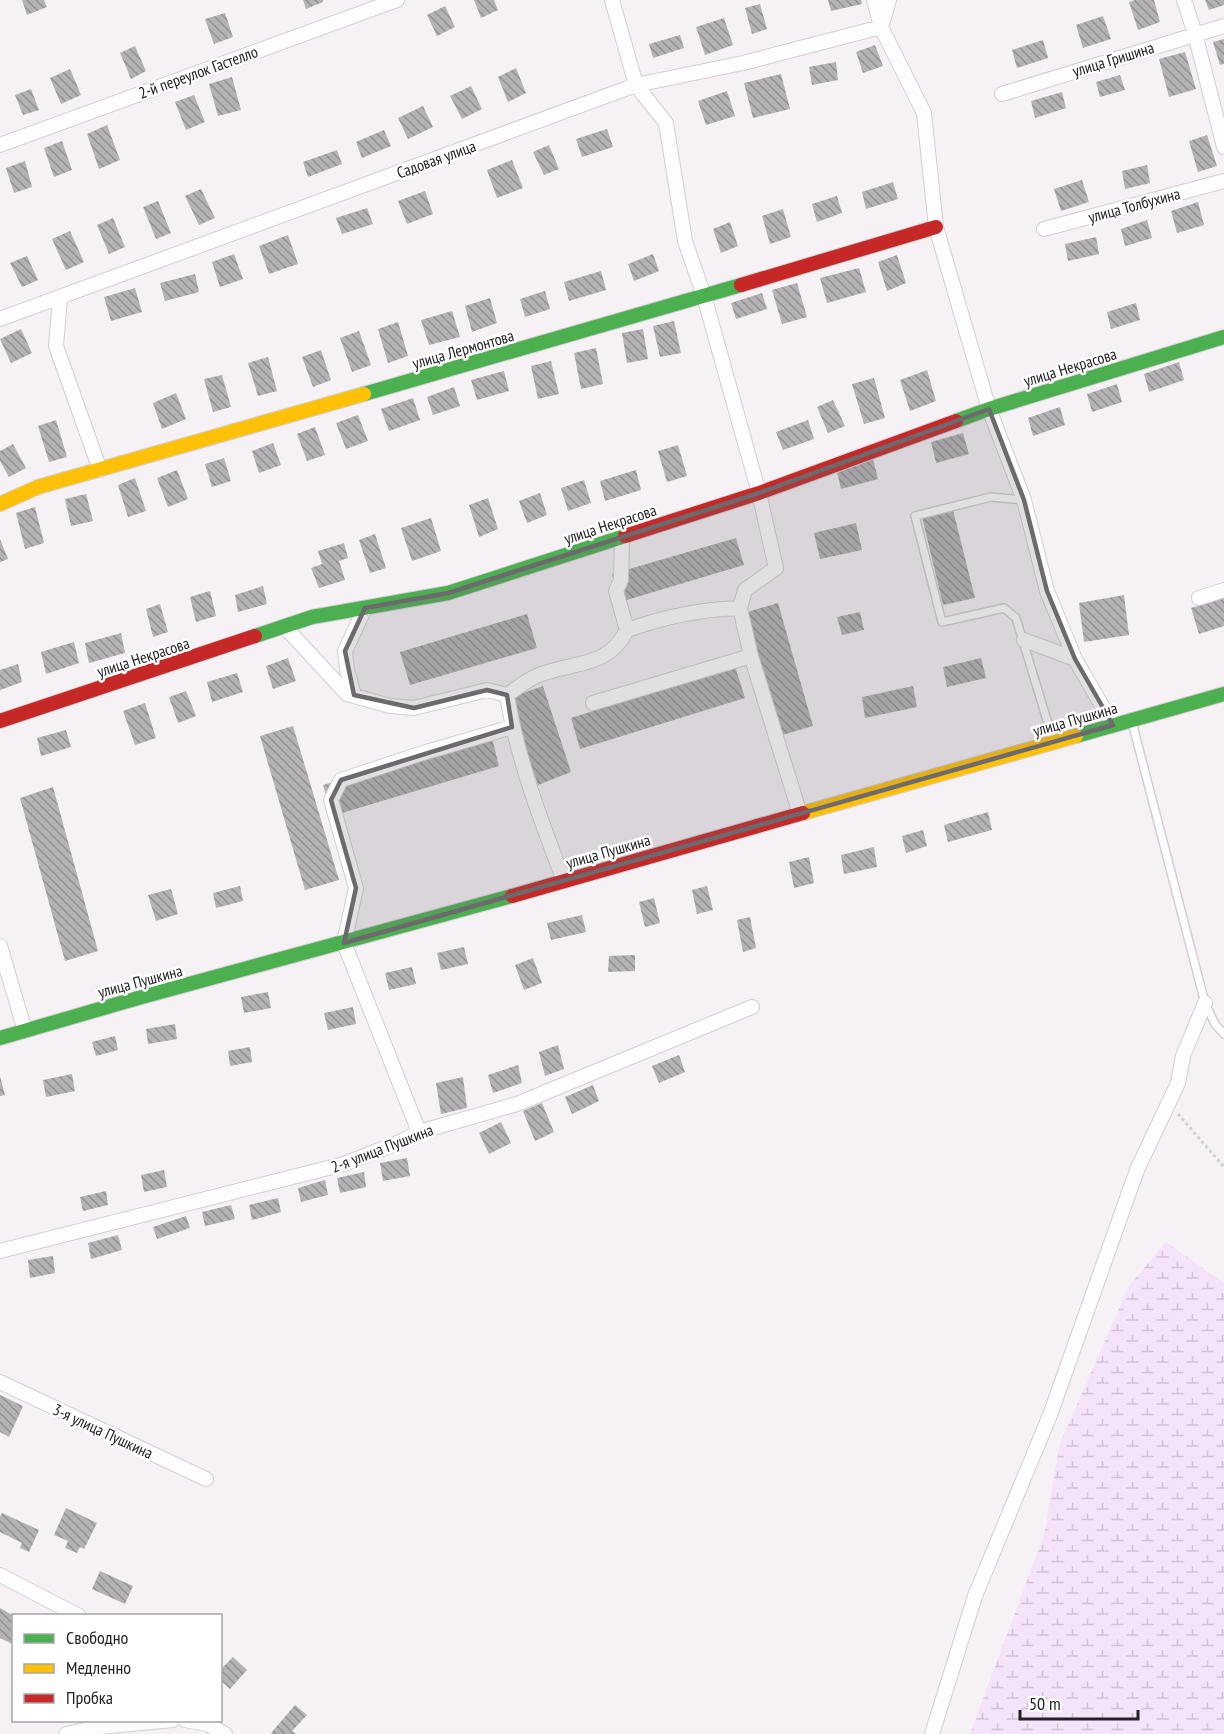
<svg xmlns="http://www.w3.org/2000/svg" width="1224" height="1734" viewBox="0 0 1224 1734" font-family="'PT Sans Narrow',sans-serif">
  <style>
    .wetland { fill: url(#wetland-marsh) }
    .building { fill: url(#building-back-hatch) }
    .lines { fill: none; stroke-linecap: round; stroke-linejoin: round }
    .lane-casing { stroke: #d1cfd1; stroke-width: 10 }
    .street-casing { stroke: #d1cfd1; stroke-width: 16 }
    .fast-casing { stroke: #d1cfd1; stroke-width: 16 }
    .slow-casing { stroke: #d1cfd1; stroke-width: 16 }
    .jam-casing { stroke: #d1cfd1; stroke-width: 16 }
    .path { stroke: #d1d0d1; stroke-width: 3; stroke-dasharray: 3 3; stroke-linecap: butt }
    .lane { stroke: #fefdfe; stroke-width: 7 }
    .street { stroke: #fefdfe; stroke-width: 14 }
    .fast { stroke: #4caf50; stroke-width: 14 }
    .slow { stroke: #ffc107; stroke-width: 14 }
    .jam { stroke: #c62828; stroke-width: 14 }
    .marked { fill: #6d6a6d; fill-opacity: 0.2; stroke: #6d6a6d; stroke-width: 4.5; stroke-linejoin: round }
    .labels { text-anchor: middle; stroke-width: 5; stroke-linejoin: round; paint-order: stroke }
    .street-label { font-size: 16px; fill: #242124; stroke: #fff }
  </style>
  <defs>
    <pattern id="wetland-marsh" width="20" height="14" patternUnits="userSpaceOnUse" patternTransform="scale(1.5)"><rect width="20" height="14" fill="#f5e3f9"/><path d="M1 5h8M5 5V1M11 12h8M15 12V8" fill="none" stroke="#d2c2d5"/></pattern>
    <pattern id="building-back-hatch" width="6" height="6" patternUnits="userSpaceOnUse" patternTransform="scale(1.5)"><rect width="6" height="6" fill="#b5b2b5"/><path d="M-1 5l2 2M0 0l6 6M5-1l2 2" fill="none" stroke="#939093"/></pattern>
  </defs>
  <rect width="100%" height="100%" fill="#f5f1f5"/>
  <path class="wetland" d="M1166 1242 1224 1283V1734H970L1044 1535 1060 1443 1129 1286Z"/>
  <path class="building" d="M22 0H44L47 7 27 15Z
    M303 0H323V2L306 9Z
    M474 0H494L498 10 481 18Z
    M828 0H861L862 4 831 11Z
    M1135 0H1154L1160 22 1138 30 1129 2Z
    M1205 0H1224V5L1209 10Z
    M760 4 767 29 752 34 745 8Z
    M445 6 455 27 437 36 427 15Z
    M225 13 233 37 214 44 205 19Z
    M1103 16 1111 39 1083 48 1076 25Z
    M724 18 733 45 705 55 696 27Z
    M680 35 684 48 653 58 649 44Z
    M1224 39V64L1220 65 1213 42Z
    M1043 40 1048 58 1017 68 1012 50Z
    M875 45 883 66 863 73 856 52Z
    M135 46 146 71 131 79 120 53Z
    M1185 52 1196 89 1169 97 1159 59Z
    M836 62 838 80 812 85 809 67Z
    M516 68 526 93 508 102 498 77Z
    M70 69 81 95 61 104 50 78Z
    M781 74 790 109 753 118 744 83Z
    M1120 75 1125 90 1100 97 1096 82Z
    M232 77 241 110 218 116 209 84Z
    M471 86 482 109 462 119 450 96Z
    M31 89 39 110 23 115 15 95Z
    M727 91 735 116 706 125 698 101Z
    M1062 92 1066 108 1035 118 1031 101Z
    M194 95 205 122 186 130 175 102Z
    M423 106 433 127 408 139 398 118Z
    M107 125 120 160 99 169 87 134Z
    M607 129 613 147 582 157 576 139Z
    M384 130 391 146 362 158 356 142Z
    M1207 135 1217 166 1198 172 1189 141Z
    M62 141 72 170 54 177 44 148Z
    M549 145 559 169 544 175 533 152Z
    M337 150 342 164 308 177 303 162Z
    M512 160 523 188 497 198 487 170Z
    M25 161 32 187 14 193 6 168Z
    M1147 165 1150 183 1125 189 1122 171Z
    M1082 180 1089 202 1061 211 1054 189Z
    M893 182 898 199 866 209 862 192Z
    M201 189 215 218 199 225 185 196Z
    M425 191 433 214 407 224 398 201Z
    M837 196 842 213 817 222 812 204Z
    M158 201 171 233 156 239 143 207Z
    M1198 202 1204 225 1177 233 1171 211Z
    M367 208 373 224 342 234 336 218Z
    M783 209 791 237 770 244 762 216Z
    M113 218 125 247 109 254 97 225Z
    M1147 220 1152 238 1125 246 1121 229Z
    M730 222 738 246 721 253 713 229Z
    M70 231 84 262 66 270 52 239Z
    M288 235 298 264 269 274 259 246Z
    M1096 237 1099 254 1068 261 1065 244Z
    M234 254 243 279 220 287 212 262Z
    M653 254 659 271 634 281 628 264Z
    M897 255 906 283 887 291 878 262Z
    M27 256 38 280 22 287 10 263Z
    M859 268 866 292 827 303 820 278Z
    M601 271 606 290 569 301 564 282Z
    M195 274 199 292 165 301 160 283Z
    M797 283 807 317 782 324 772 290Z
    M135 288 142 312 111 321 104 297Z
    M545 291 550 309 525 317 520 299Z
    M762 293 767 309 736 319 731 303Z
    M490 298 497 323 472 332 465 306Z
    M1136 303 1140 320 1111 329 1107 312Z
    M452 311 460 337 429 345 421 320Z
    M674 321 681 353 660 357 653 326Z
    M398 322 408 356 388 363 378 329Z
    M21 329 32 353 11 363 0 339Z
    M643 329 648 359 627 363 622 333Z
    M359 331 371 365 352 372 340 338Z
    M596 348 603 384 581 389 574 353Z
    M321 350 331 380 313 387 302 357Z
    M268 357 277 391 258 396 248 363Z
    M551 361 559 394 538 399 531 366Z
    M1179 362 1184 380 1149 392 1144 374Z
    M927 370 936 401 910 411 900 380Z
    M504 371 509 391 477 400 471 380Z
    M222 375 231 407 213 412 204 379Z
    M874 378 885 418 864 424 852 384Z
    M1117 384 1122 402 1092 412 1087 394Z
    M454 387 460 406 433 415 427 397Z
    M176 393 186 419 162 429 153 403Z
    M413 398 420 420 389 431 381 409Z
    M833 400 845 426 828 433 817 407Z
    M1060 407 1065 425 1033 436 1028 418Z
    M358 415 368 441 346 449 336 423Z
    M56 420 67 457 49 462 38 426Z
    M808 420 814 439 783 450 776 432Z
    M315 427 325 455 307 461 297 434Z
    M963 433 969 454 936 463 931 442Z
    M273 443 281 465 259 473 252 451Z
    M13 444 26 468 9 477 0 461V451Z
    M678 445 687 476 667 482 658 451Z
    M224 458 231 481 212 487 205 464Z
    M873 459 878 479 841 489 836 468Z
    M177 470 188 499 168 507 157 478Z
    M636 470 641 490 605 501 600 481Z
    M135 478 146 511 128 517 118 485Z
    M584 480 591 503 568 511 561 488Z
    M540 493 547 515 527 523 519 501Z
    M86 494 93 521 71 526 65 499Z
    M488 498 498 529 479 537 469 505Z
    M35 507 44 543 25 549 16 513Z
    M953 510 975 598 943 605 922 517Z
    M431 518 441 551 412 561 401 528Z
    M856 523 862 550 820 559 814 533Z
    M375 534 386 568 370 573 359 540Z
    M736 538 744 565 620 602 612 574Z
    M0 539 8 559 0 562Z
    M344 543 348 558 339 561 345 580 319 588 311 568 322 564 318 551Z
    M263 586 267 604 238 612 235 595Z
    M210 591 216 616 196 622 190 597Z
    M1124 595 1129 635 1084 642 1079 603Z
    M1224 598V626L1199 634 1191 608Z
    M778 603 813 726 779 736 744 613Z
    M160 604 168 632 153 637 146 609Z
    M860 612 864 630 842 635 837 617Z
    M527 614 537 648 410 685 400 652Z
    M121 633 125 653 89 663 85 643Z
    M74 642 79 663 46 674 41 652Z
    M288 658 296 681 273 689 266 666Z
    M981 658 986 678 947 687 943 667Z
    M18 664 22 682 0 690V670Z
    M735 666 745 698 580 749 571 718Z
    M237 673 243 692 212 702 207 682Z
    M543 686 571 772 538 785 509 698Z
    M913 686 917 707 865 718 862 697Z
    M186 691 196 716 178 723 169 697Z
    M145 703 156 738 135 745 123 711Z
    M293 726 339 880 305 890 260 736Z
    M66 730 71 747 41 756 37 738Z
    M491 734 499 766 332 816 323 785Z
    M53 787 98 951 65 961 20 798Z
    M988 812 992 830 948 842 944 825Z
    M923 830 927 846 906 853 902 836Z
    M874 847 877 867 844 874 841 855Z
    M809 857 814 883 794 888 789 862Z
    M240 886 243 901 216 908 213 893Z
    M707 886 713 910 697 914 692 890Z
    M171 889 178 914 156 921 148 895Z
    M654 898 660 923 645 927 639 902Z
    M582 915 586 932 551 940 547 923Z
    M750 917 756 948 743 952 737 920Z
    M464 947 468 964 441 970 437 953Z
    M635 955V971L608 972 609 956Z
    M533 958 542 983 524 990 515 965Z
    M412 967 416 984 389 990 385 973Z
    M268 992 271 1008 244 1013 241 997Z
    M353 1007 356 1024 328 1030 324 1013Z
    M175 1024 177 1039 148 1044 146 1029Z
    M115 1036 118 1050 96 1056 92 1042Z
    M558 1045 564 1069 545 1076 539 1052Z
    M250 1047 252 1062 230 1066 228 1051Z
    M679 1055 685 1072 659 1083 652 1066Z
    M518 1065 522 1083 493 1093 488 1075Z
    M72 1074 75 1091 46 1097 43 1080Z
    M0 1076 5 1095 0 1096Z
    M463 1077 467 1108 441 1114 436 1083Z
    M593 1085 599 1101 572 1114 565 1097Z
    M542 1103 554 1132 535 1141 523 1111Z
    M501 1122 511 1143 489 1154 479 1133Z
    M407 1158 410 1176 383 1181 380 1163Z
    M164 1170 167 1187 144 1192 141 1175Z
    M364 1172 366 1187 340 1193 337 1178Z
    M325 1180 328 1195 301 1202 298 1188Z
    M106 1191 108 1205 83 1211 80 1197Z
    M278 1198 281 1212 252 1220 249 1205Z
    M231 1205 235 1219 205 1226 202 1212Z
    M186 1216 190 1228 157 1239 153 1227Z
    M118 1235 122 1250 91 1259 88 1243Z
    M53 1256 55 1273 30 1278 28 1260Z
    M0 1395 23 1406 9 1437 0 1432Z
    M66 1508 97 1523 84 1549 80 1547 77 1553 65 1548 68 1541 54 1535Z
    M2 1513 39 1530 29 1552 20 1548 22 1543 0 1532V1517Z
    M100 1571 133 1586 125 1604 92 1589Z
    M0 1608 14 1616V1645L0 1638Z
    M233 1657 247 1670 230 1689 220 1680V1670Z
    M295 1705 307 1715 292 1731 296 1734H272L271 1733Z"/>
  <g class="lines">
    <defs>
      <path id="lane" d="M1023 500 991 497 915 516 942 622 1004 608 1016 618 1053 740
        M1132 722 1205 1003 1215 1024 1224 1034"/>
      <path id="street" d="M612 0 636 85 666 123 685 241 704 296 759 493 776 568 745 590 740 608 751 656 800 814
        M874 0 881 27 924 113 936 227 989 409 1024 500 1047 591 1075 659 1113 725
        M1184 0 1195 34 1224 147
        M1002 94 1224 26
        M0 145 397 0
        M1044 229 1224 181
        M60 299 56 346 100 470
        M0 319 636 85 743 63 881 27 889 0
        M622 537 621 580 616 591 627 630
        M1199 598 1224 590
        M285 627 347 694 390 706 414 708 487 690 507 695
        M1024 640 1075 659
        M354 695 347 670 345 651 365 608
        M593 703 751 656
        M564 881C541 821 517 758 507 695 517 688 528 679 539 675 575 661 608 668 627 630 664 617 702 609 740 608
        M0 946 25 1031
        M419 1132 344 943 356 888 331 800 341 780 423 753 512 727
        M0 1251 344 1164 402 1141 419 1132 517 1104 752 1007
        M0 1382 206 1479
        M0 1575 79 1616
        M185 1720 207 1724 225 1734
        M66 1734 99 1727 173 1720
        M932 1734 975 1596 1050 1415 1137 1170 1178 1083 1183 1056 1205 1003"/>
      <path id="fast" d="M364 394 741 285
        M956 421 989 409 1224 337
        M255 636 312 617 448 593 625 536
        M1076 736 1224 694
        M0 1038 138 998 512 896"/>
      <path id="slow" d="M0 504 38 487 364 394
        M803 813 1076 736"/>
      <path id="jam" d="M741 285 936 227
        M625 536 759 493 956 421
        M0 721 255 636
        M512 896 803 813"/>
    </defs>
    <use href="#lane" class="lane-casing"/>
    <use href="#street" class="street-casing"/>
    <use href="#fast" class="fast-casing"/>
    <use href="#slow" class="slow-casing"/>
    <use href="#jam" class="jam-casing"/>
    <path class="path" d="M1178 1114 1224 1167"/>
    <use href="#lane" class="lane"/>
    <use href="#street" class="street"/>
    <use href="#fast" class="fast"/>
    <use href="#slow" class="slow"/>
    <use href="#jam" class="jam"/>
  </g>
  <path class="marked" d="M989 409 1024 500 1047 591 1075 659 1113 725 344 943 356 888 331 800 341 780 512 727 507 695 487 690 414 708 354 695 345 651 365 608 448 593 759 493Z"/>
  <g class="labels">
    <g class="street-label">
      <text transform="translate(1113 59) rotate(-17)" y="6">улица Гришина</text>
      <text transform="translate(198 72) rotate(-20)" y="6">2-й переулок Гастелло</text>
      <text transform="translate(436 159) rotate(-20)" y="6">Садовая улица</text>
      <text transform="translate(1134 205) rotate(-15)" y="6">улица Толбухина</text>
      <text transform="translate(463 349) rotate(-16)" y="6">улица Лермонтова</text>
      <text transform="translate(1070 367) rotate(-17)" y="6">улица Некрасова</text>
      <text transform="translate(610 524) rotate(-18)" y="6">улица Некрасова</text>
      <text transform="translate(143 657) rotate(-18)" y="6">улица Некрасова</text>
      <text transform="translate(1075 719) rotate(-16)" y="6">улица Пушкина</text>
      <text transform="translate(608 851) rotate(-16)" y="6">улица Пушкина</text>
      <text transform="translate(140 981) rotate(-15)" y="6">улица Пушкина</text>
      <text transform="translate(382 1148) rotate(-21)" y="6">2-я улица Пушкина</text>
      <text transform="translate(103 1431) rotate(25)" y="6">3-я улица Пушкина</text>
    </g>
  </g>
  <rect x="12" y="1614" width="210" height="108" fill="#ffffff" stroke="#a7a6a7" stroke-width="1.5"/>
  <rect x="24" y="1634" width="30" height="9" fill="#4caf50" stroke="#a7a6a7" stroke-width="1.5"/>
  <text x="66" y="1644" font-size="18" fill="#242124">Свободно</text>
  <rect x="24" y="1664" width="30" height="9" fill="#ffc107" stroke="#a7a6a7" stroke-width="1.5"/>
  <text x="66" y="1674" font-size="18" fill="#242124">Медленно</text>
  <rect x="24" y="1694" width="30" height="9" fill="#c62828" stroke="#a7a6a7" stroke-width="1.5"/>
  <text x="66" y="1704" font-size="18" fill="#242124">Пробка</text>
  <path d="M1020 1710v9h118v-9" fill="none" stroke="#242124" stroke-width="3"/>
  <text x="1029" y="1710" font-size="18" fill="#242124" stroke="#ffffff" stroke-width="4.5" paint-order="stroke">50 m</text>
</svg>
